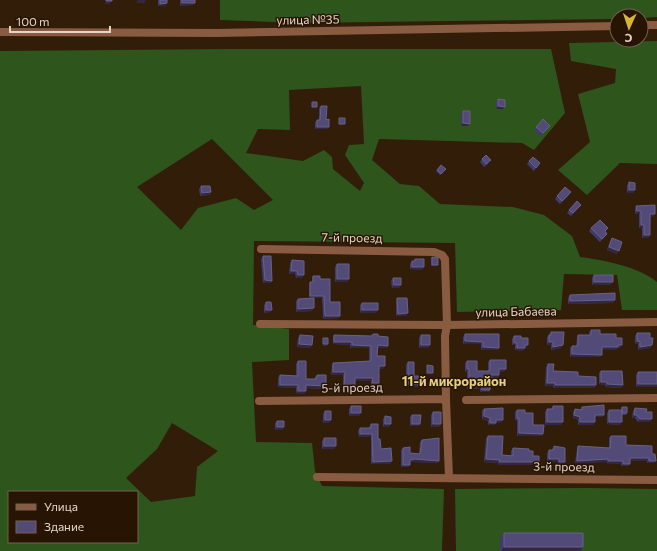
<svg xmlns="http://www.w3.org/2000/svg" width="657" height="551" viewBox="0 0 657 551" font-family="Commissioner,sans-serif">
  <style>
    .forest { fill: #2d551c; fill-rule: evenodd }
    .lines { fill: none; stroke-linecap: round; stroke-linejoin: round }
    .minor { stroke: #895c42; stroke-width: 8 }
    .wall { fill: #403b6f }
    .shaded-wall { fill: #332842 }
    .building { fill: #524b78; stroke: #696185 }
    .labels { text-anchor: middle; stroke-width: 3; stroke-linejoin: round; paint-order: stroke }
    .street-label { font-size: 12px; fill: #e4d5c9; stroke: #281402 }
    .neighbourhood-label { font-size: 13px; font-weight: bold; fill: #e4cf82; stroke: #281402 }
  </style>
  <rect width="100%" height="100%" fill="#321d09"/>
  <path class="forest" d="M220 0H657V17L641 18V16H617V19L299 23 220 20Z
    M657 41V164L620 163 587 195 558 170 590 142 578 94 615 83 616 69 571 61 569 43Z
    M228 49H551L565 113 534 150 522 143 379 139 372 160 400 184 419 186 440 204 513 207 544 215 572 236 580 257C603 260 640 267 657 282V310H622L617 275 564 274 561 310 457 312 455 243 254 241 253 325 289 329V360L252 362 256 442 312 443 315 471 322 486 444 489 442 551H0V51ZM361 86 364 144 349 145 345 155 364 183 360 191 333 169 332 157 324 150 303 161 246 153 258 129 290 130 289 90ZM212 139 273 200 254 210 236 198 198 208 181 230 137 187ZM172 423 218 451 197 467 195 496 151 502 126 478 157 449ZM9 492H137V542H9Z
    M587 488 657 489V551H456L455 489Z"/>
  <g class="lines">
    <path class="minor" d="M641 25H657
      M0 32 217 33 617 26
      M261 249 434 252 442 255 445 259 447 325 445 336 446 399 449 478
      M260 324 447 325 657 322
      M466 400 657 398
      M259 401 446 399
      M317 477 657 480"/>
  </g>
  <path class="wall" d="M158 0H167L165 6H158Z
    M180 0H195L193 5 180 6Z
    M498 99 503 109H496V102Z
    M321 106 329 127 327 129H315V122L317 120H319V108Z
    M463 111 468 126H461V114Z
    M536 127 548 128 541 136 534 130Z
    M482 159 489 163 484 167 480 162Z
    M529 161 540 163 534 171 527 164Z
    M446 169 440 175 436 171 437 170Z
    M629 182 633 193H627V185Z
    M201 186 211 192 209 195 200 196 199 189Z
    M569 195 560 204 555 199 557 196Z
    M581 205 571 216 567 213 569 210Z
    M636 206 655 214 653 216 650 217V235L648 238H642V228H639V214H635V209Z
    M591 228 607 234 600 242 589 231Z
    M612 238 617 254 607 250 610 241Z
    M263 256 272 281 270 283H263L261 259Z
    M432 257 438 265 437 266H431V258Z
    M415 259 422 270 410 269V264L412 261H414Z
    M292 260 302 278H296L295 273 289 274 290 263Z
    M337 264 349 279 347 282H335V267Z
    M594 275 611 285H592V278Z
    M313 276 320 279 330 302 339 318 323 319 322 298H309V284L310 282H312V278Z
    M393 278 401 285 399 288H392L391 281Z
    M570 295 613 303 568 304V298Z
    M397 298 408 313 406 316H396V301Z
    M298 299 312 311 296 312V301Z
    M266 302 270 312 264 313V305Z
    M362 303 376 313H360V305Z
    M591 330 600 334 616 338 620 348H617L616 350H602L600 357H570V348L572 346H576L577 337 578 335H589V332Z
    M551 332 561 348 551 350V345H547V337Z
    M637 333 650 338 652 345 650 348 638 350V344H635V336Z
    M373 334 378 336 388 346 386 348H378L377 356 383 369H379L377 385H371V381H355V387L353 390H343V375H331L332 365 333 363 369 361V348H350V345L333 344V337L334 335 371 336Z
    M465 334 499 348 497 350H481V344H463V337Z
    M300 335 312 345 310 348 297 347 298 338Z
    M421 335 430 345 428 348H419V338Z
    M514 336 521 338 526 348H524L523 351 515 350V345H512V339Z
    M490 360 506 369 504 372H499V375L498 378H491L490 390 489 392H480V389H467V372H465V363L467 361 477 371H488V362Z
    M298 361 306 379H315V377L317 375 326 386 324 389 306 388V391L304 394 296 393V388L278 387V378L280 375 296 376V364Z
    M408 362 414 376 422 387H406V365Z
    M548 364 553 371 578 376 596 385 594 388H553V386H545L546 367Z
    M601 371 623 385 621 388 605 387V385L599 384V373Z
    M638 372H657L636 387V375Z
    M351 406 359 416H349V409Z
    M553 406 561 425H545V412L547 409H551Z
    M582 407 604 415 602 417H595V422L593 425H578V420L573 418V412L575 409 580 410Z
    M622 407 627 413 626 415H622L620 425 607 424V413L609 410H621V408Z
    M635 408 646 412 650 422H638L635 418H632L633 411Z
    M484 409 501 423H496L494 425H488V421L482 419V411Z
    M517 410 525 413 542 436H517V420H515V412Z
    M325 411 331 420 329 423H323V414Z
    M433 412 441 424 439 427H431V415Z
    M412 415 420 424 418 426H410V417Z
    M385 416 389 427H383V419Z
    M277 421 284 427 282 430H275V423Z
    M371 424 378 439 381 449 392 461 390 464H371V437H359L358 431 360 428H369V427Z
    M488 436 502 455H511V451L513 448 529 451 533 456 539 462 537 465H498V463L484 462 486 438Z
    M611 436 626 445 652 454 654 463H647V461H630L628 466H621V464H607V462L575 463 577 449 578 446 609 448V438Z
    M324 438 334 449H322V441Z
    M422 440 439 461 437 463 413 462H410L408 467H401V450L403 448 410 453 419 454 420 442Z
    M554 446 563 465H557L558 462H547V453L549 450H552V449Z
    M504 533 580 551H500V538Z"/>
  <path class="shaded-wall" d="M138 0H146L144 3H136Z
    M106 1H112L110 4H104Z
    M167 3 165 6H158L160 4Z
    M182 3H195L193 5 180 6Z
    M498 106 505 107 503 109H496Z
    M312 107H317L316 108H311Z
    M463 123 470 124 468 126H461Z
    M339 124H345L344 125H338Z
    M317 127H329L327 129H315Z
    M629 190H635L633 193H627Z
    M211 192 209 195 200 196 202 193Z
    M637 211H641L639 214H635Z
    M650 214H655L653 216 649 217Z
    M641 225H644L642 228H639Z
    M644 235H650L648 238H642Z
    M609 247 619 251 617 254 607 250Z
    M432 265H438L437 266H431Z
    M412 267H424L422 270 410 269Z
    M291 271H297L295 273 289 274Z
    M298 275H304L302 278H296Z
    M337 279H349L347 282H335Z
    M265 280 272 281 270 283H263Z
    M594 282H613L611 285H592Z
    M394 285H401L399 288H392Z
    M310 296H324L322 298H309Z
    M615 300 613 303 568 304 570 301Z
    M314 308 312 311 296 312 298 309Z
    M266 310H272L270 312 264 313Z
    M362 310H378L376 313H360Z
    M408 313 406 316H396L398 314Z
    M325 316H340L339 318 323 319Z
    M465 341 483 342 481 344H463Z
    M637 341 640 342 638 344H635Z
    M334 342H352L350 345 333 344Z
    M549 342H553L551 345H547Z
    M514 343H517L515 345H512Z
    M299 344 312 345 310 348 297 347Z
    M323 344H328L327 346H322Z
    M352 345 371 346 369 348H350Z
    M378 345 388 346 386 348H376Z
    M421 345H430L428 348H419Z
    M525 345H528L526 348H524L523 351 515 350 517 348Z
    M563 345 561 348 551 350 553 347Z
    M618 345H622L620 348H617L616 350H600L602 347Z
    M652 345 650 348 638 350 640 347Z
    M483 347 499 348 497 350H481Z
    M572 354 602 355 600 357H570Z
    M379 366H385L383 369H378Z
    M467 369H469L467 372H465Z
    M499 369H506L504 372H498Z
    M333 372H345L343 375H331Z
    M427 373H433L432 374H426Z
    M491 375H499L498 378 489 377Z
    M355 378H373L371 381H353Z
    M601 382H607L605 385 599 384Z
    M372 383H379L377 385H371Z
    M547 383H555L553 386H545Z
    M408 384 423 385 422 387H406Z
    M607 384 623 385 621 388 605 387Z
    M638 384H657V387H636Z
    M280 385H298L296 388 278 387Z
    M306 385 326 386 324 389 304 388Z
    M555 385H596L594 388H553Z
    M469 386H482L480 389H467Z
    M344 387H355L353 390H343Z
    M482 390H490L489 392H480Z
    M298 391H306L304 394 296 393Z
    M351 413H361L359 416H349Z
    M574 415 580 417 578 420 573 418Z
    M595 415H604L602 417H593Z
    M634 415H637L635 418H632Z
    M484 416 490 418 488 421 482 419Z
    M640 419H652L650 422H638Z
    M325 420H331L329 423H323Z
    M496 420H503L501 423H496L494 425H488L490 423Z
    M547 422H563L561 425H545Z
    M580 422H595L593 425H578Z
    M609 422H622L620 425 607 424Z
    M385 424H391L389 427H383Z
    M412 424H420L418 426H410Z
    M433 424H441L439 427H431Z
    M277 427H284L282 430H275Z
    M519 433 543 434 542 436H517Z
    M360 434H372L371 437H359Z
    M324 446H336L334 449H322Z
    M630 458H649L647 461H628Z
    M415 459 439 461 437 463 413 462H408L410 460Z
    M486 459 500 460 498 463 484 462Z
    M549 459H559L558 462H547Z
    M608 459 607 462 575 463 577 461Z
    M392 461 390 464H371L373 462Z
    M608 461H623L621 464H607Z
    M649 461H656L654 463H647Z
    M499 462H539L537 465H498Z
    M559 462H565L563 465H557Z
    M623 464H630L628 466H621Z
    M403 465H410L408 467H401Z
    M504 547H583L580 551H501Z"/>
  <path class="building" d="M106 0H112V1H106Z
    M160 0H167V3L160 4Z
    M182 0H195V3H182Z
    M498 99 505 100V107L498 106Z
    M312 102H317V107H312Z
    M321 106H327L326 120 329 119V127H317V120H320Z
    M463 111H470V124L463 123Z
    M339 118H345V124H339Z
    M543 119 550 126 543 133 536 127Z
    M486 155 491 160 486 164 482 159Z
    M533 157 540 163 536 168 529 161Z
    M441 165 446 169 441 174 437 170Z
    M629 182 635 183V190H629Z
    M201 186H210L211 192 202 193Z
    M565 187 571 192 562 201 557 196Z
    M577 201 581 205 573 213 569 210Z
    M655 205V214H650V235H644V225H641V211H637L636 206Z
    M600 220 608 228 605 231 607 234 602 239 591 228Z
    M612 238 622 242 619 251 609 247Z
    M263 256H271L272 281 265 280Z
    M432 257 438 258V265H432Z
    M415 259H424V267H412V261H415Z
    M292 260 304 261V275H298L297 271H291Z
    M337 264H349V279H337Z
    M594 275H613V282H594Z
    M313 276H320V279H330V302H340V316H325L324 296H310V282H313Z
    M393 278H401V285H394Z
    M615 293V300L570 301V295Z
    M314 298V308L298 309V299Z
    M397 298H407L408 313 398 314Z
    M266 302H271L272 310H266Z
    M362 303H378V310H362Z
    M591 330H600V334H616V338H622V345H618V347H602V355L572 354V346H578V335H591Z
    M551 332H564L563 345 553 347V342H549V335H551Z
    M637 333H650V338H653L652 345 640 347V342L637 341Z
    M373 334H378V336L388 337V346L378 345 377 356H385V366H379V383H372L373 378H355V387H344L345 372H333V363L371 361V346L352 345V342H334V335L372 336Z
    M465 334H499V348L483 347V342L465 341Z
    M300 335 313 336 312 345 299 344Z
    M421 335H430V345H421Z
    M514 336H521V338H528V345H525V348H517V343H514Z
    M323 338H328V344H323Z
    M490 360H506V369H499V375H491L490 390H482V386H469V369H467V361H477V371H490Z
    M298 361H306V379H316L317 375H326V386L306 385V391H298V385H280V375L298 376Z
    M408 362H414V376H423V385L408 384Z
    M548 364H554L553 371 578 372V376L596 377V385H555V383H547Z
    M427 365 433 366V373H427Z
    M601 371H622L623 385 607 384V382H601Z
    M638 372H657V384H638Z
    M604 405V415H595V422H580V417L574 415 575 409 582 410V407Z
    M351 406H361V413H351Z
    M553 406H563V422H547V409H553Z
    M622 407H627V413H622Z
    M503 408V420H496V423H490V418L484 416V409Z
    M635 408 647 409 646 412H652V419H640L637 415H634Z
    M517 410H525V413H533V425H544L543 434 519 433V418H517Z
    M609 410H622V422H609Z
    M325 411H331V420H325Z
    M433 412H441V424H433Z
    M412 415H421L420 424H412Z
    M385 416 391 417V424H385Z
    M277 421H284V427H277Z
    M371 424H378V439H380L381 449 391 448 392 461 373 462 372 434H360V428H371Z
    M488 436H503L502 455 513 456V448L529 449V451H533V456H539V462H499L500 460 486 459Z
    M611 436H626V445L652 446V454H655L656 461H649V458H630V464H623V461H608V459L577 461 578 446 610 448Z
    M324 438H336V446H324Z
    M439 438V461L415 459 410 460V465H403V448L410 447V453L420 454 422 440Z
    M554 446 565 448V462H559V459H549V450H554Z
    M504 533H583V547H504Z"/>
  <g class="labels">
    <g class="street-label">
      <text transform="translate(308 20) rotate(-1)" y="4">улица №35</text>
      <text transform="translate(352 238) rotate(1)" y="4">7-й проезд</text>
      <text transform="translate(516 312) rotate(-1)" y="4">улица Бабаева</text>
      <text transform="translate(352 388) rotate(-1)" y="4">5-й проезд</text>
      <text transform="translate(564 467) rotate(1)" y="4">3-й проезд</text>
    </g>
    <g class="neighbourhood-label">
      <text x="454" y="386">11-й микрорайон</text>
    </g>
  </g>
  <rect x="8" y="491" width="130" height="52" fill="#281402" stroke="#736152"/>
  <rect x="16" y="504" width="20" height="6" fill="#895c42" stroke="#736152"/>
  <text x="44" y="511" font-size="12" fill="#e4d5c9">Улица</text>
  <rect x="16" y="521" width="20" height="12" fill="#524b78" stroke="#736152"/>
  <text x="44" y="531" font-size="12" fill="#e4d5c9">Здание</text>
  <g transform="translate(629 28) rotate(183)"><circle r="19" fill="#281402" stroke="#736152"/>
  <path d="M0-3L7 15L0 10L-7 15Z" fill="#d5b535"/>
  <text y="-6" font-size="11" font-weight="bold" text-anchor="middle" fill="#e4d5c9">С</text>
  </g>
  <path d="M10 26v6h100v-6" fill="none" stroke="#e4d5c9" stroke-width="2"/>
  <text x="16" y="26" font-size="12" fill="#e4d5c9" stroke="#281402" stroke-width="3" paint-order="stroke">100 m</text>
</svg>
